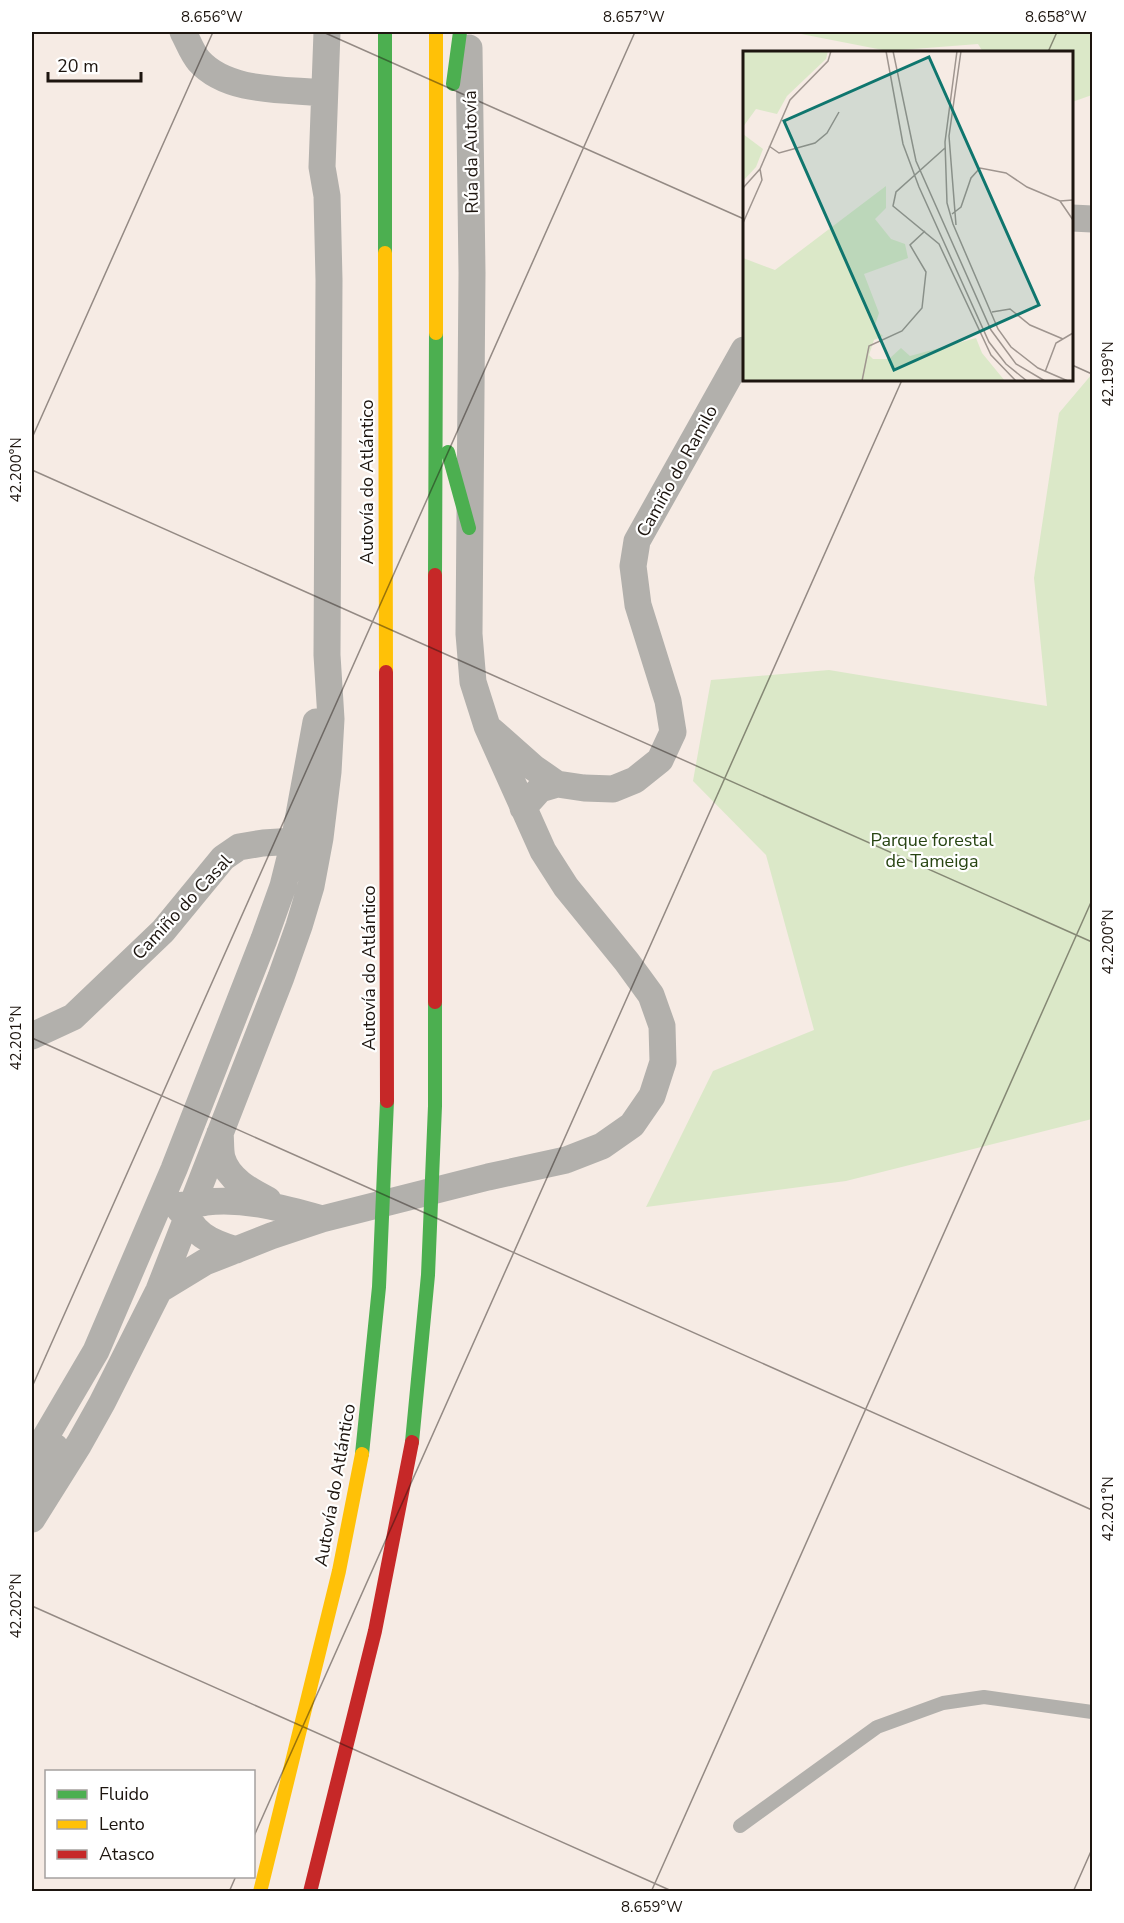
<svg xmlns="http://www.w3.org/2000/svg" width="1124" height="1923" viewBox="0 0 1124 1923" font-family="'Nunito Sans',sans-serif">
  <style>
    .green { fill: #dbe8c8 }
    .lines { fill: none; stroke-linecap: round; stroke-linejoin: round }
    .lane { stroke: #b2b0ac; stroke-width: 14 }
    .street { stroke: #b2b0ac; stroke-width: 27 }
    .fast { stroke: #4caf50; stroke-width: 14 }
    .slow { stroke: #ffc107; stroke-width: 14 }
    .jam { stroke: #c62828; stroke-width: 14 }
    .ticks { fill: none; stroke: #1d150f; stroke-width: 1.5; stroke-opacity: 0.45 }
    .labels { text-anchor: middle; stroke-width: 4.5; stroke-linejoin: round; paint-order: stroke }
    .street-label { font-size: 18px; fill: #1d150f; stroke: #fff }
    .park-label { font-size: 18px; fill: #284513; stroke: #fff }
    .inset-road { fill: none; stroke: #9f958f; stroke-width: 1.5 }
    .view { fill: #0f766e; fill-opacity: 0.15; stroke: #0f766e; stroke-width: 3 }
    .inset-edge { fill: none; stroke: #1d150f; stroke-width: 3 }
    .neatline { fill: none; stroke: #1d150f; stroke-width: 2 }
    .ticks-label { font-size: 15px; text-anchor: middle; fill: #1d150f }
  </style>
  <rect width="100%" height="100%" fill="#f6ebe4"/>
  <path class="green" d="M791 32H1092V95L1072 102V52H983L978 44 888 51Z
    M1092 374V1119L846 1181 646 1207 713 1071 814 1030 766 855 693 781 711 680 829 670 1047 706 1034 578 1059 413Z"/>
  <g class="lines">
    <path class="lane" d="M740 1826 877 1727 943 1703 984 1697 1092 1712"/>
    <path class="street" d="M183 32C188 41 192 53 199 61 228 93 284 89 324 93
      M1072 218 1092 219
      M491 730 534 768 557 784
      M523 808 540 789 557 784 584 788 613 789 635 780 660 760 673 732 668 701 638 605 633 566 637 541 744 350
      M32 1036 73 1017 163 931 223 858 239 847 263 843 311 840
      M220 1133C221 1141 220 1150 222 1158 228 1179 250 1191 268 1200
      M183 1205C191 1234 210 1242 236 1250
      M180 1210C187 1204 197 1204 206 1202 246 1198 283 1208 322 1219
      M159 1290 205 1262 271 1236 322 1219 488 1177 566 1160 602 1146 632 1125 652 1096 663 1062 662 1026 651 995 627 962 566 887 543 851 487 726 473 682 469 634 472 273 469 48
      M32 1460 96 1351 174 1169 264 939 283 886 294 842 316 722
      M32 1485 55 1447
      M32 1519 79 1444 102 1403 159 1290 281 977 299 926 311 886 320 838 328 772 331 719 327 655 329 280 327 196 322 167 327 32"/>
    <path class="fast" d="M385 32V253
      M453 84 460 32
      M448 452 469 528
      M435 575 436 333
      M412 1442 428 1275 435 1106V1002
      M362 1454 379 1287 387 1101"/>
    <path class="slow" d="M385 253 386 672
      M436 333V32
      M260 1892 339 1571 362 1454"/>
    <path class="jam" d="M386 672 387 1101
      M435 1002V575
      M310 1892 375 1631 412 1442"/>
  </g>
  <path class="ticks" d="M323 32 744 219M1048 52 1057 32M1072 365 1092 374M32 438 213 32M32 470 1092 942M32 1038 1092 1510M32 1387 635 32M32 1606 674 1892M254 1836 902 380M229 1892 236 1876M651 1892 1092 900M1073 1892 1092 1849"/>
  <g class="labels">
    <g class="street-label">
      <text transform="translate(471 152) rotate(-91)" y="6">Rúa da Autovía</text>
      <text transform="translate(677 471) rotate(-61)" y="6">Camiño do Ramilo</text>
      <text transform="translate(367 482) rotate(-90)" y="6">Autovía do Atlántico</text>
      <text transform="translate(182 907) rotate(-47)" y="6">Camiño do Casal</text>
      <text transform="translate(369 968) rotate(-90)" y="6">Autovía do Atlántico</text>
      <text transform="translate(335 1485) rotate(-80)" y="6">Autovía do Atlántico</text>
    </g>
    <g class="park-label">
      <text x="932" y="846">Parque forestal<tspan x="932" dy="21">de Tameiga</tspan></text>
    </g>
  </g>
  <g transform="translate(743 51)">
    <rect width="330" height="330" fill="#f6ebe4"/>
    <path d="M0 0H85L83 8 44 45 34 63 13 58 0 76ZM0 83 20 98 13 116 0 130ZM143 135V157L132 168 148 188 162 193 165 207 121 223 136 262 131 277 140 285 131 289 126 304 130 308H146L158 297 167 305 233 287 239 302 262 330H0V207L32 219Z" fill="#dbe8c8"/>
    <path class="inset-road" d="M143 0 160 93 176 136 246 291 263 313 284 330M150 0 173 110 248 279 273 313 302 330M214 0 202 91 204 152 210 173 255 278 268 296 295 317 325 330M26 95 36 102 72 92 84 82 96 61M202 97 153 141 150 155 196 193 248 304 273 330M0 137 17 118 47 49 85 10 88 0M317 150 330 169M209 163 218 156 228 127 237 117 263 122 284 136 317 150 330 149M0 172 19 129 17 118M213 174 206 85 218 0M249 261 267 258 287 274 320 288M302 321 313 292 330 282M119 330 126 295 159 280 179 257 183 221 167 194 182 180"/>
    <path class="view" d="M186 6 296 254 151 319 41 70Z"/>
    <rect width="330" height="330" class="inset-edge"/>
  </g>
  <rect width="1124" height="1923" fill="none" stroke="#ffffff" stroke-width="66"/>
  <rect x="45" y="1770" width="210" height="108" fill="#ffffff" stroke="#a5a19f" stroke-width="1.5"/>
  <rect x="57" y="1790" width="30" height="9" fill="#4caf50" stroke="#a5a19f" stroke-width="1.5"/>
  <text x="99" y="1800" font-size="18" fill="#1d150f">Fluido</text>
  <rect x="57" y="1820" width="30" height="9" fill="#ffc107" stroke="#a5a19f" stroke-width="1.5"/>
  <text x="99" y="1830" font-size="18" fill="#1d150f">Lento</text>
  <rect x="57" y="1850" width="30" height="9" fill="#c62828" stroke="#a5a19f" stroke-width="1.5"/>
  <text x="99" y="1860" font-size="18" fill="#1d150f">Atasco</text>
  <path d="M48 72v9h93v-9" fill="none" stroke="#1d150f" stroke-width="3"/>
  <text x="57" y="72" font-size="18" fill="#1d150f" stroke="#ffffff" stroke-width="4.5" paint-order="stroke">20 m</text>
  <rect x="33" y="33" width="1058" height="1857" class="neatline"/>
  <g class="ticks-label">
    <text x="212" y="22">8.656°W</text>
    <text x="634" y="22">8.657°W</text>
    <text x="1056" y="22">8.658°W</text>
    <text transform="translate(1108 374) rotate(-90)" y="5">42.199°N</text>
    <text transform="translate(16 470) rotate(-90)" y="5">42.200°N</text>
    <text transform="translate(1108 942) rotate(-90)" y="5">42.200°N</text>
    <text transform="translate(16 1038) rotate(-90)" y="5">42.201°N</text>
    <text transform="translate(1108 1509) rotate(-90)" y="5">42.201°N</text>
    <text transform="translate(16 1606) rotate(-90)" y="5">42.202°N</text>
    <text x="652" y="1912">8.659°W</text>
  </g>
</svg>
